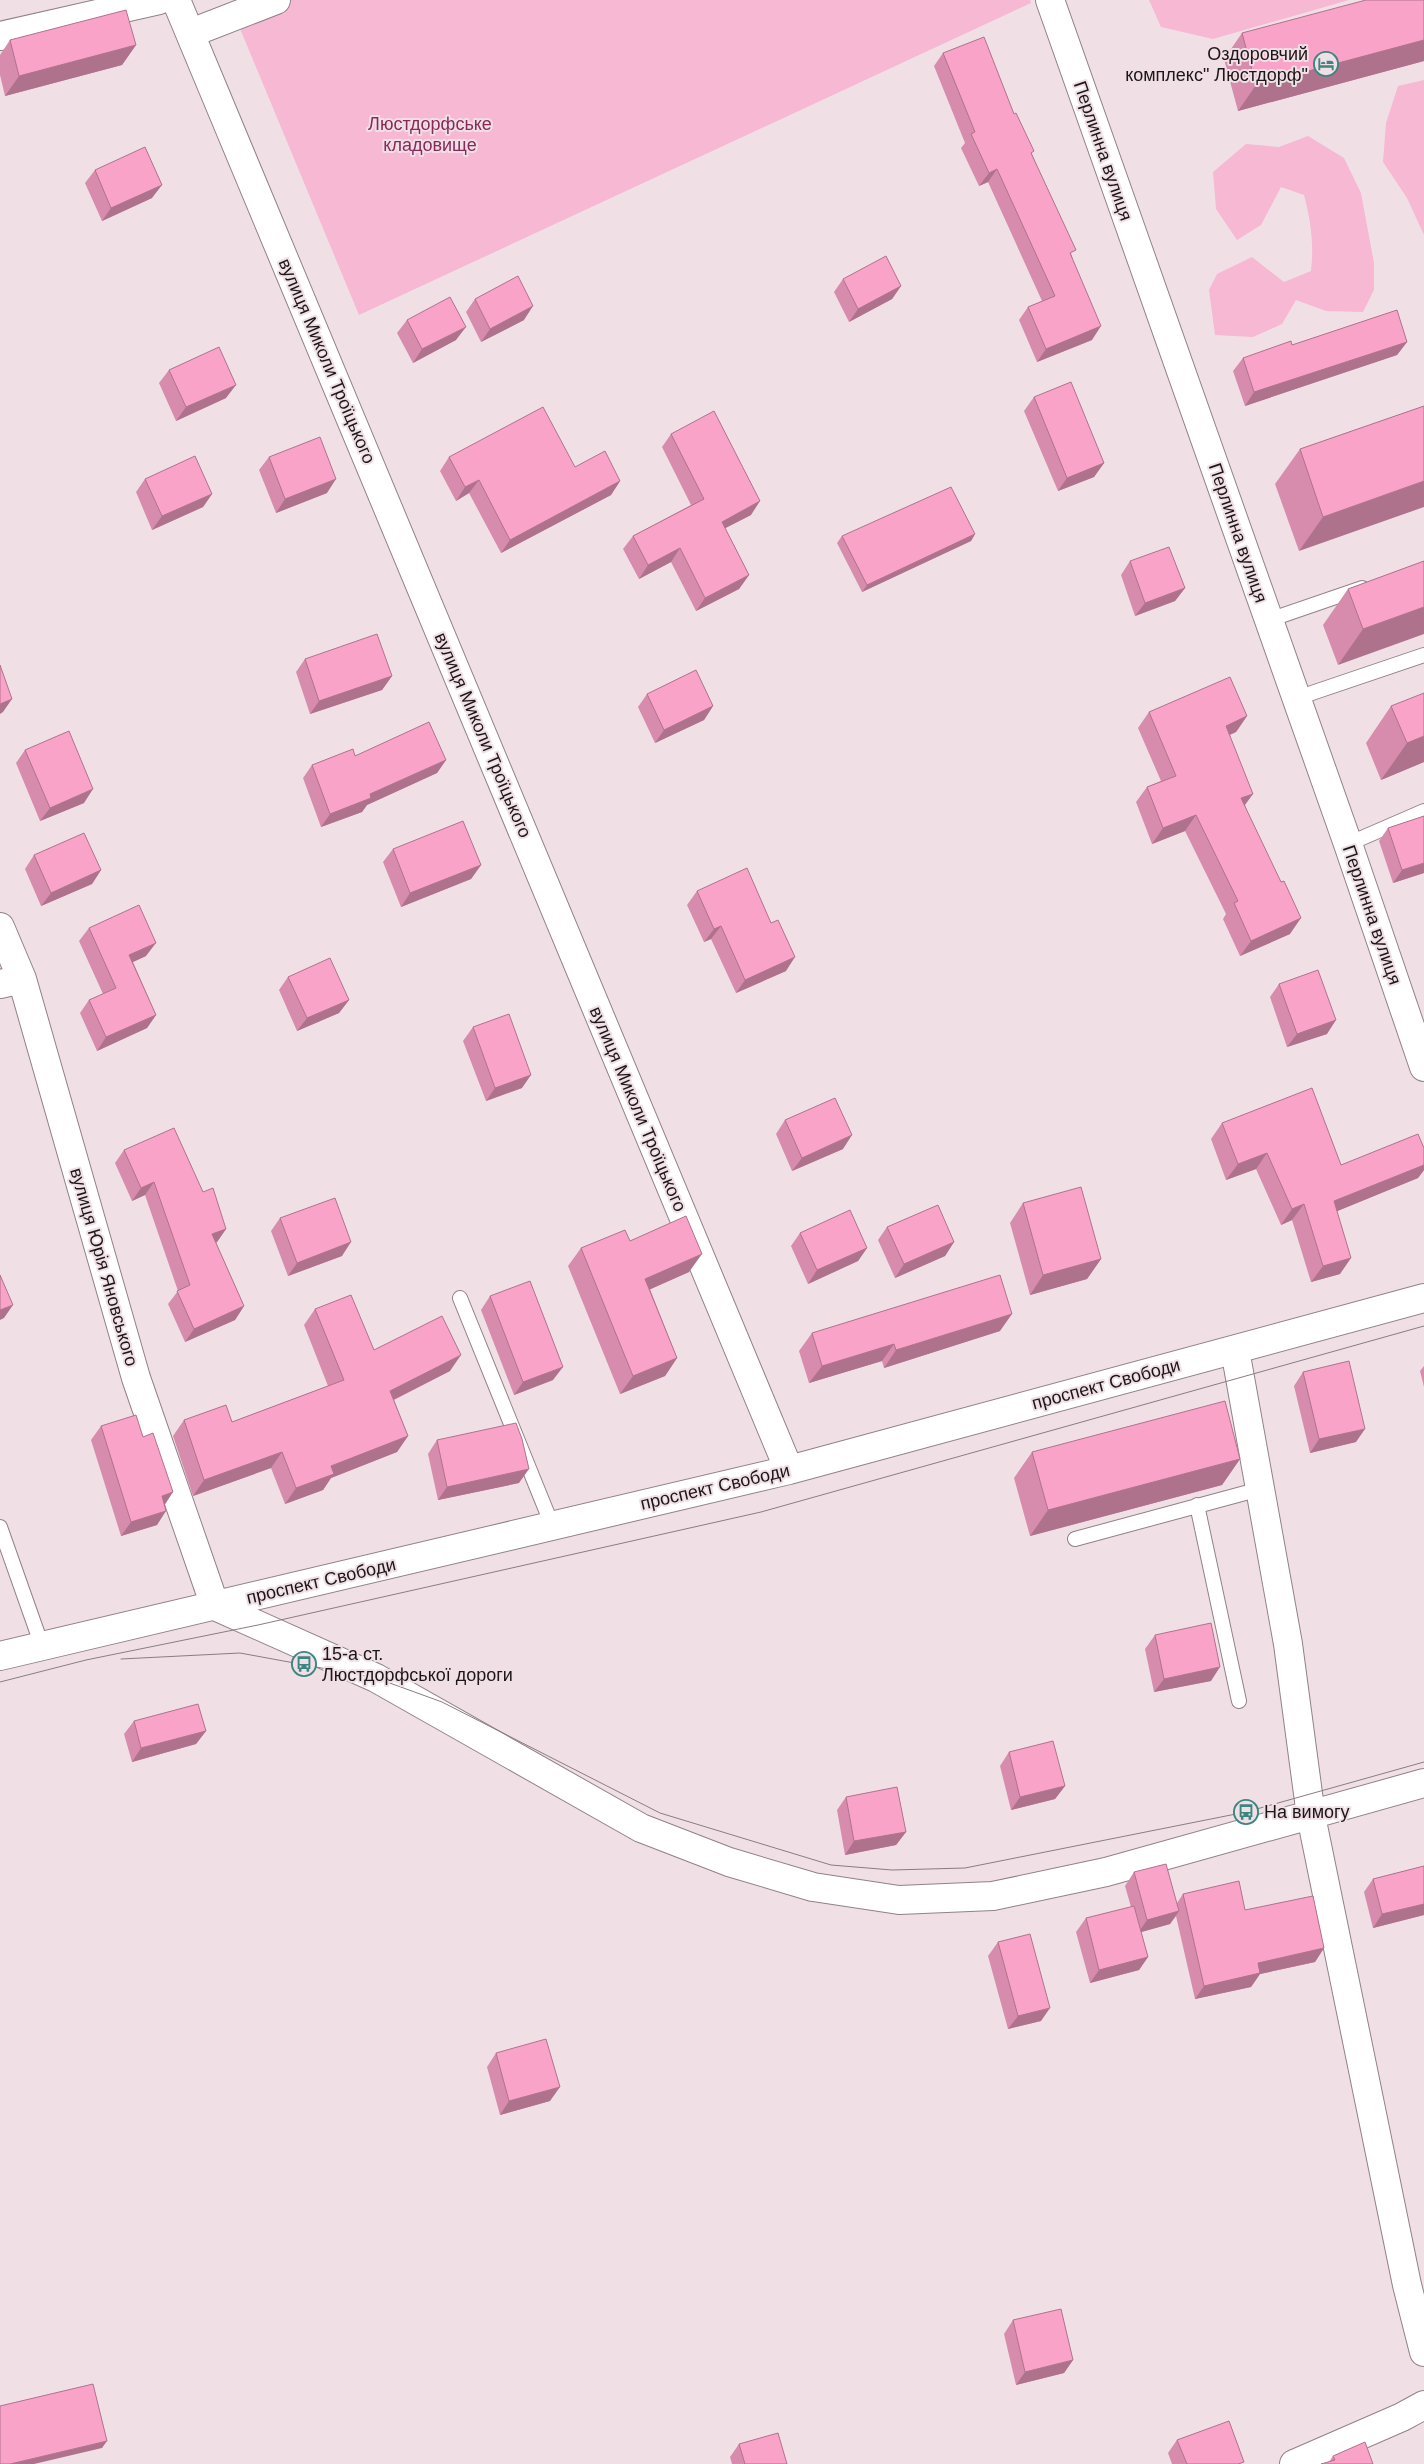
<svg xmlns="http://www.w3.org/2000/svg" width="1424" height="2464" viewBox="0 0 1424 2464" font-family="Arial,sans-serif">
  <style>
    .green { fill: #f6b8d2 }
    .lines { fill: none; stroke-linecap: round; stroke-linejoin: round }
    .service-casing { stroke: #918288; stroke-width: 16 }
    .minor-casing { stroke: #918288; stroke-width: 30 }
    .tertiary-casing { stroke: #918288; stroke-width: 30 }
    .service { stroke: #fff; stroke-width: 14 }
    .minor { stroke: #fff; stroke-width: 28 }
    .tertiary { stroke: #fff; stroke-width: 28 }
    .tram { stroke: #897d82; stroke-width: 1 }
    .wall { fill: #d78cad }
    .shaded-wall { fill: #af728d }
    .building { fill: #faa3c9; stroke: #af728d }
    .labels { text-anchor: middle; stroke-width: 4; stroke-linejoin: round; paint-order: stroke }
    .poi-label { font-size: 18px; fill: #1c1619; stroke: #f0e0e6; text-anchor: start }
    .park-label { font-size: 18px; fill: #8a275b; stroke: #f0e0e6 }
    .street-label { font-size: 18px; fill: #1c1619; stroke: #f0e0e6 }
  </style>
  <rect width="100%" height="100%" fill="#f0e0e6"/>
  <path class="green" d="M288 0H1030L1031 3 359 315 236 19Z
    M1149 0H1349L1213 39 1161 27Z
    M1424 80V235L1407 198 1383 162 1386 123 1398 86Z
    M1308 136 1344 158 1361 193 1374 263V290L1363 312 1326 311 1296 300 1282 324 1253 337 1215 335 1209 290 1217 274 1252 257 1284 282 1311 271C1314 244 1311 222 1304 195L1281 187 1261 225 1237 240 1216 209 1213 172 1246 144 1279 147Z"/>
  <g class="lines">
    <defs>
      <path id="service" d="M1269 620 1362 588
        M1297 698 1424 655
        M1348 844 1424 811
        M460 1298 552 1525
        M1197 1505 1239 1701
        M0 1527 42 1646
        M1075 1539 1260 1489"/>
      <path id="minor" d="M1050 0 1348 844 1424 1067
        M191 33 276 0
        M0 36 159 0
        M0 927 22 979 136 1378 215 1606 376 1678 641 1828 729 1862 813 1887 899 1900 993 1896 1106 1872 1424 1783
        M0 984 22 979
        M1235 1350 1288 1644 1311 1816 1407 2285 1424 2352
        M1294 2464 1402 2417 1424 2405"/>
      <path id="tertiary" d="M176 0 789 1470
        M0 1656 789 1470 1424 1298"/>
    </defs>
    <use href="#service" class="service-casing"/>
    <use href="#minor" class="minor-casing"/>
    <use href="#tertiary" class="tertiary-casing"/>
    <use href="#service" class="service"/>
    <use href="#minor" class="minor"/>
    <use href="#tertiary" class="tertiary"/>
    <path class="tram" d="M121 1659 240 1653 376 1678 442 1702 660 1813 831 1865 892 1870 965 1868 1246 1812 1424 1762
      M0 1682 86 1660 258 1625 761 1512 1424 1326"/>
  </g>
  <path class="wall" d="M1424 0V61L1238 111 1224 59 1242 33Z
    M10 40 136 45 122 65 5 96 0 75V55Z
    M943 53 1014 114 1032 154 1072 256 1092 340 1037 362 1019 320 1028 307 1042 301 988 182 979 186 961 148 965 143 934 66Z
    M95 170 152 198 102 221 85 183Z
    M843 279 901 286 892 299 849 322 834 292Z
    M475 299 524 320 481 342 466 312Z
    M407 320 456 340 413 363 397 333Z
    M1407 342 1397 355 1245 406 1233 371 1243 358 1292 345Z
    M169 370 226 398 176 421 159 383Z
    M1034 397 1104 463 1094 477 1058 491 1024 411Z
    M1424 406 1299 551 1275 484 1300 449Z
    M671 434 751 515 725 528 749 575 739 589 696 611 671 562 639 579 623 549 633 536 691 505 662 447Z
    M269 457 327 493 276 513 259 470Z
    M449 457 575 467 620 481 611 495 501 553 469 493 456 501 440 471Z
    M145 479 212 494 203 507 152 530 136 492Z
    M975 534 971 541 862 592 837 543 842 536Z
    M1130 561 1185 588 1175 601 1135 616 1121 575Z
    M1424 561 1338 665 1323 625 1348 589Z
    M305 659 392 676 382 690 310 714 296 672Z
    M647 694 713 706 704 720 655 743 638 707Z
    M1391 706 1424 762 1381 780 1366 743Z
    M1149 712 1247 716 1236 732 1230 735 1245 805 1290 934 1240 956 1223 919 1226 914 1185 831 1152 844 1136 802 1147 787 1161 781 1138 728Z
    M25 750 84 803 40 821 16 763Z
    M355 756 446 760 437 773 367 805 362 812 321 827 303 778 312 765Z
    M1388 828 1424 873 1393 883 1379 841Z
    M393 849 481 865 471 879 401 907 383 862Z
    M34 855 101 870 92 884 41 906 25 869Z
    M697 891 786 971 736 993 711 939 704 942 687 905Z
    M89 928 146 956 133 962 156 1015 147 1028 97 1051 80 1013 89 1000 103 994 79 941Z
    M288 977 349 1000 339 1013 297 1031 279 990Z
    M1279 984 1327 1034 1287 1047 1270 997Z
    M473 1027 522 1088 486 1101 463 1041Z
    M785 1120 843 1149 792 1171 776 1134Z
    M1222 1123 1341 1165 1424 1148V1170L1418 1178 1337 1211 1340 1274 1311 1282 1292 1220 1281 1225 1256 1169 1226 1180 1211 1139Z
    M124 1150 203 1192 226 1229 217 1242 216 1243 244 1306 235 1320 185 1342 168 1304 178 1291 145 1195 132 1201 115 1163Z
    M1023 1203 1101 1259 1087 1279 1030 1295 1010 1223Z
    M280 1218 342 1256 288 1276 271 1231Z
    M887 1227 954 1242 945 1256 895 1278 878 1240Z
    M800 1233 867 1248 858 1261 808 1284 791 1246Z
    M630 1241 689 1272 650 1289 677 1358 665 1376 620 1394 568 1266 581 1248Z
    M490 1296 553 1380 514 1395 481 1310Z
    M315 1309 374 1350 450 1371 394 1400 408 1436 397 1452 331 1478 323 1490 285 1504 271 1468 193 1496 173 1436 184 1420 232 1422 328 1386 304 1325Z
    M1000 1331 884 1368 882 1361 809 1383 799 1351 812 1333Z
    M1424 1366V1387L1420 1371Z
    M1303 1372 1356 1442 1310 1453 1294 1386Z
    M101 1426 143 1437 164 1505 157 1525 121 1536 91 1440Z
    M437 1440 519 1483 438 1500 428 1454Z
    M1032 1452 1240 1459 1222 1485 1030 1536 1014 1478Z
    M1155 1635 1211 1681 1154 1692 1145 1649Z
    M134 1721 206 1731 196 1744 132 1762 124 1734Z
    M1009 1752 1065 1786 1055 1799 1011 1810 1000 1766Z
    M846 1797 906 1832 896 1845 845 1855 837 1810Z
    M1424 1866V1915L1373 1928 1364 1892 1373 1879Z
    M1134 1872 1177 1903 1183 1894 1245 1910 1324 1948 1315 1962 1260 1974 1251 1987 1195 1999 1176 1916 1170 1924 1141 1932 1148 1957 1139 1970 1090 1983 1076 1932 1086 1918 1131 1907 1125 1886Z
    M998 1942 1041 2021 1008 2029 988 1956Z
    M496 2053 550 2101 500 2115 487 2067Z
    M1013 2320 1073 2360 1064 2373 1016 2385 1004 2334Z
    M1177 2440 1242 2464H1172L1168 2453Z
    M739 2444 787 2464H732L730 2457Z
    M1333 2456 1373 2464 1329 2462Z"/>
  <path class="shaded-wall" d="M1424 40V61L1238 111 1256 85Z
    M136 45 122 65 5 96 19 76Z
    M997 169 988 182 979 186 989 173Z
    M162 185 152 198 102 221 111 208Z
    M901 286 892 299 849 322 858 309Z
    M533 306 524 320 481 342 490 329Z
    M1101 326 1092 340 1037 362 1046 349Z
    M466 327 456 340 413 363 422 349Z
    M1407 342 1397 355 1245 406 1254 392Z
    M236 385 226 398 176 421 186 407Z
    M1104 463 1094 477 1058 491 1067 478Z
    M336 479 327 493 276 513 285 499Z
    M479 480 469 493 456 501 465 487Z
    M620 481 611 495 501 553 510 540Z
    M1424 481V507L1299 551 1323 517Z
    M212 494 203 507 152 530 162 516Z
    M760 501 751 515 712 535 722 522Z
    M975 534 971 541 862 592 867 585Z
    M680 548 671 562 639 579 648 565Z
    M749 575 739 589 696 611 705 598Z
    M1185 588 1175 601 1135 616 1145 603Z
    M1424 607V634L1338 665 1363 629Z
    M392 676 382 690 310 714 319 701Z
    M12 699 3 712 0 714V704Z
    M713 706 704 720 655 743 664 730Z
    M1247 716 1236 732 1215 741 1226 726Z
    M1424 736V762L1381 780 1407 743Z
    M446 760 437 773 367 805 362 812 321 827 330 814 370 794Z
    M93 789 84 803 40 821 50 808Z
    M1253 794 1242 809 1241 798Z
    M1196 815 1185 831 1152 844 1163 828Z
    M1424 863V873L1393 883 1402 870Z
    M481 865 471 879 401 907 410 893Z
    M101 870 92 884 41 906 51 893Z
    M1301 918 1290 934 1240 956 1251 941Z
    M721 926 711 939 704 942 714 929Z
    M156 943 146 956 120 968 129 955Z
    M795 957 786 971 736 993 745 980Z
    M349 1000 339 1013 297 1031 307 1018Z
    M156 1015 147 1028 97 1051 106 1037Z
    M1336 1020 1327 1034 1287 1047 1297 1034Z
    M531 1075 522 1088 486 1101 495 1088Z
    M852 1135 843 1149 792 1171 802 1158Z
    M1267 1153 1256 1169 1226 1180 1238 1164Z
    M1424 1165V1170L1418 1178 1323 1217 1334 1201Z
    M154 1182 145 1195 132 1201 141 1188Z
    M1304 1204 1292 1220 1281 1225 1292 1209Z
    M226 1229 217 1242 202 1247 212 1234Z
    M351 1242 342 1256 288 1276 297 1263Z
    M954 1242 945 1256 895 1278 904 1264Z
    M867 1248 858 1261 808 1284 817 1270Z
    M702 1254 689 1272 633 1297 645 1279Z
    M1351 1258 1340 1274 1311 1282 1323 1266Z
    M1101 1259 1087 1279 1030 1295 1043 1275Z
    M13 1305 4 1318 0 1320V1310Z
    M244 1306 235 1320 185 1342 194 1329Z
    M1012 1314 1000 1331 884 1368 896 1350Z
    M894 1344 882 1361 809 1383 822 1366Z
    M461 1355 450 1371 379 1407 390 1391Z
    M677 1358 665 1376 620 1394 633 1376Z
    M563 1367 553 1380 514 1395 523 1382Z
    M1365 1429 1356 1442 1310 1453 1319 1439Z
    M408 1436 397 1452 331 1478 323 1490 285 1504 296 1488 331 1466Z
    M282 1452 271 1468 193 1496 204 1480Z
    M1240 1459 1222 1485 1030 1536 1048 1510Z
    M529 1469 519 1483 438 1500 447 1487Z
    M173 1492 164 1506 162 1496Z
    M166 1511 157 1525 121 1536 131 1522Z
    M1220 1667 1211 1681 1154 1692 1164 1679Z
    M206 1731 196 1744 132 1762 141 1748Z
    M1065 1786 1055 1799 1011 1810 1020 1797Z
    M906 1832 896 1845 845 1855 854 1841Z
    M1424 1904V1915L1373 1928 1382 1914Z
    M1179 1911 1170 1924 1138 1933 1147 1920Z
    M1324 1948 1315 1962 1260 1974 1251 1987 1195 1999 1204 1986 1258 1963Z
    M1148 1957 1139 1970 1090 1983 1099 1970Z
    M1050 2008 1041 2021 1008 2029 1018 2016Z
    M560 2087 550 2101 500 2115 509 2101Z
    M1073 2360 1064 2373 1016 2385 1025 2372Z
    M107 2441 102 2448 34 2464H10Z"/>
  <path class="building" d="M1366 0H1424V40L1256 85 1242 33Z
    M126 10 136 45 19 76 10 40Z
    M984 37 1014 114 1016 113 1034 151 1031 153 1076 250 1070 253 1101 326 1046 349 1028 307 1055 296 997 169 989 173 971 134 975 132 943 53Z
    M145 147 162 185 111 208 95 170Z
    M886 256 901 286 858 309 843 279Z
    M518 276 533 306 490 329 475 299Z
    M450 297 466 327 422 349 407 320Z
    M1397 310 1407 342 1254 392 1243 358 1291 341 1292 345Z
    M219 347 236 385 186 407 169 370Z
    M1071 382 1104 463 1067 478 1034 397Z
    M1424 406V481L1323 517 1300 449Z
    M543 407 575 467 605 451 620 481 510 540 479 480 465 487 449 457Z
    M714 411 760 501 722 522 749 575 705 598 680 548 648 565 633 536 704 499 671 434Z
    M320 437 336 479 285 499 269 457Z
    M195 456 212 494 162 516 145 479Z
    M951 487 975 534 867 585 842 536Z
    M1169 547 1185 588 1145 603 1130 561Z
    M1424 561V607L1363 629 1348 589Z
    M377 634 392 676 319 701 305 659Z
    M0 665 12 699 0 704Z
    M696 670 713 706 664 730 647 694Z
    M1230 677 1247 716 1226 726 1253 794 1241 798 1281 882 1284 881 1301 918 1251 941 1234 903 1238 901 1196 815 1163 828 1147 787 1176 776 1149 712Z
    M1424 693V736L1407 743 1391 706Z
    M429 722 446 760 370 794 371 798 330 814 312 765 353 749 355 756Z
    M69 731 93 789 50 808 25 750Z
    M1424 816V863L1402 870 1388 828Z
    M463 821 481 865 410 893 393 849Z
    M84 833 101 870 51 893 34 855Z
    M747 868 771 923 778 920 795 957 745 980 721 926 714 929 697 891Z
    M139 905 156 943 129 955 156 1015 106 1037 89 1000 116 988 89 928Z
    M330 958 349 1000 307 1018 288 977Z
    M1318 970 1336 1020 1297 1034 1279 984Z
    M509 1014 531 1075 495 1088 473 1027Z
    M1312 1088 1341 1165 1418 1134 1424 1148V1165L1334 1201 1351 1258 1323 1266 1304 1204 1292 1209 1267 1153 1238 1164 1222 1123Z
    M835 1098 852 1135 802 1158 785 1120Z
    M174 1128 203 1192 213 1188 226 1229 212 1234 244 1306 194 1329 177 1291 190 1285 154 1182 141 1188 124 1150Z
    M1081 1187 1101 1259 1043 1275 1023 1203Z
    M335 1198 351 1242 297 1263 280 1218Z
    M938 1205 954 1242 904 1264 887 1227Z
    M850 1210 867 1248 817 1270 800 1233Z
    M686 1216 702 1254 645 1279 677 1358 633 1376 581 1248 625 1230 630 1241Z
    M0 1275 13 1305 0 1310Z
    M1000 1275 1012 1314 896 1350 894 1344 822 1366 812 1333Z
    M530 1281 563 1367 523 1382 490 1296Z
    M351 1295 374 1350 442 1316 461 1355 390 1391 408 1436 331 1466 334 1474 296 1488 282 1452 204 1480 184 1420 226 1405 232 1422 344 1380 315 1309Z
    M1349 1361 1365 1429 1319 1439 1303 1372Z
    M1225 1401 1240 1459 1048 1510 1032 1452Z
    M136 1415 143 1437 153 1433 173 1492 162 1496 166 1511 131 1522 101 1426Z
    M516 1423 522 1439 529 1469 447 1487 437 1440Z
    M1211 1623 1220 1667 1164 1679 1155 1635Z
    M198 1704 206 1731 141 1748 134 1721Z
    M1053 1741 1065 1786 1020 1797 1009 1752Z
    M897 1787 906 1832 854 1841 846 1797Z
    M1166 1864 1179 1911 1147 1920 1134 1872Z
    M1424 1866V1904L1382 1914 1373 1879Z
    M1239 1881 1245 1910 1313 1896 1324 1948 1258 1963 1260 1973 1204 1986 1183 1894Z
    M1134 1906 1148 1957 1099 1970 1086 1918Z
    M1030 1934 1050 2008 1018 2016 998 1942Z
    M546 2039 560 2087 509 2101 496 2053Z
    M1061 2309 1073 2360 1025 2372 1013 2320Z
    M93 2384 107 2441 10 2464H0V2406Z
    M1229 2421 1244 2462 1238 2464H1187L1177 2440Z
    M778 2433 787 2464H745L739 2444Z
    M1365 2442 1373 2464H1321L1335 2460 1333 2456Z"/>
  <defs>
    <symbol id="hotel-ring" viewBox="-11 -11 22 22"><circle r="9.5" fill="#f0e0e6" stroke="#3d8580" stroke-width="1.5"/><path d="M-6-4.5h1.5V1H6V5H4.5V3h-9V5H-6ZM-4 0a1.8 1.8 0 1 1 3.6 0ZM.5 0V-2.5h3Q6-2.5 6 0Z" fill="#3d8580"/></symbol>
    <symbol id="bus-ring" viewBox="-11 -11 22 22"><circle r="9.5" fill="#f0e0e6" stroke="#3d8580" stroke-width="1.5"/><path d="M-5-6H5V4H4V6H2V4H-2V6H-4V4H-5ZM-3.5-4V0h7V-4ZM-3.5 1.2v1.5H-2V1.2ZM2 1.2v1.5H3.5V1.2Z" fill="#3d8580"/></symbol>
  </defs>
  <g fill-rule="evenodd">
    <use href="#hotel-ring" x="1312" y="50" width="28" height="28"/>
    <use href="#bus-ring" x="290" y="1650" width="28" height="28"/>
    <use href="#bus-ring" x="1232" y="1798" width="28" height="28"/>
  </g>
  <g class="labels">
    <g class="poi-label">
      <text x="1308" y="60" text-anchor="end">Оздоровчий<tspan x="1308" dy="21">комплекс" Люстдорф"</tspan></text>
      <text x="322" y="1660">15-а ст.<tspan x="322" dy="21">Люстдорфської дороги</tspan></text>
      <text x="1264" y="1818">На вимогу</text>
    </g>
    <g class="park-label">
      <text x="430" y="130">Люстдорфське<tspan x="430" dy="21">кладовище</tspan></text>
    </g>
    <g class="street-label">
      <text transform="translate(1103 151) rotate(71)" y="6">Перлинна вулиця</text>
      <text transform="translate(327 361) rotate(67)" y="6">вулиця Миколи Троїцького</text>
      <text transform="translate(1238 533) rotate(71)" y="6">Перлинна вулиця</text>
      <text transform="translate(483 735) rotate(67)" y="6">вулиця Миколи Троїцького</text>
      <text transform="translate(1372 915) rotate(71)" y="6">Перлинна вулиця</text>
      <text transform="translate(638 1109) rotate(67)" y="6">вулиця Миколи Троїцького</text>
      <text transform="translate(104 1267) rotate(74)" y="6">вулиця Юрія Яновського</text>
      <text transform="translate(1106 1384) rotate(-15)" y="6">проспект Свободи</text>
      <text transform="translate(715 1487) rotate(-13)" y="6">проспект Свободи</text>
      <text transform="translate(321 1581) rotate(-13)" y="6">проспект Свободи</text>
    </g>
  </g>
</svg>
